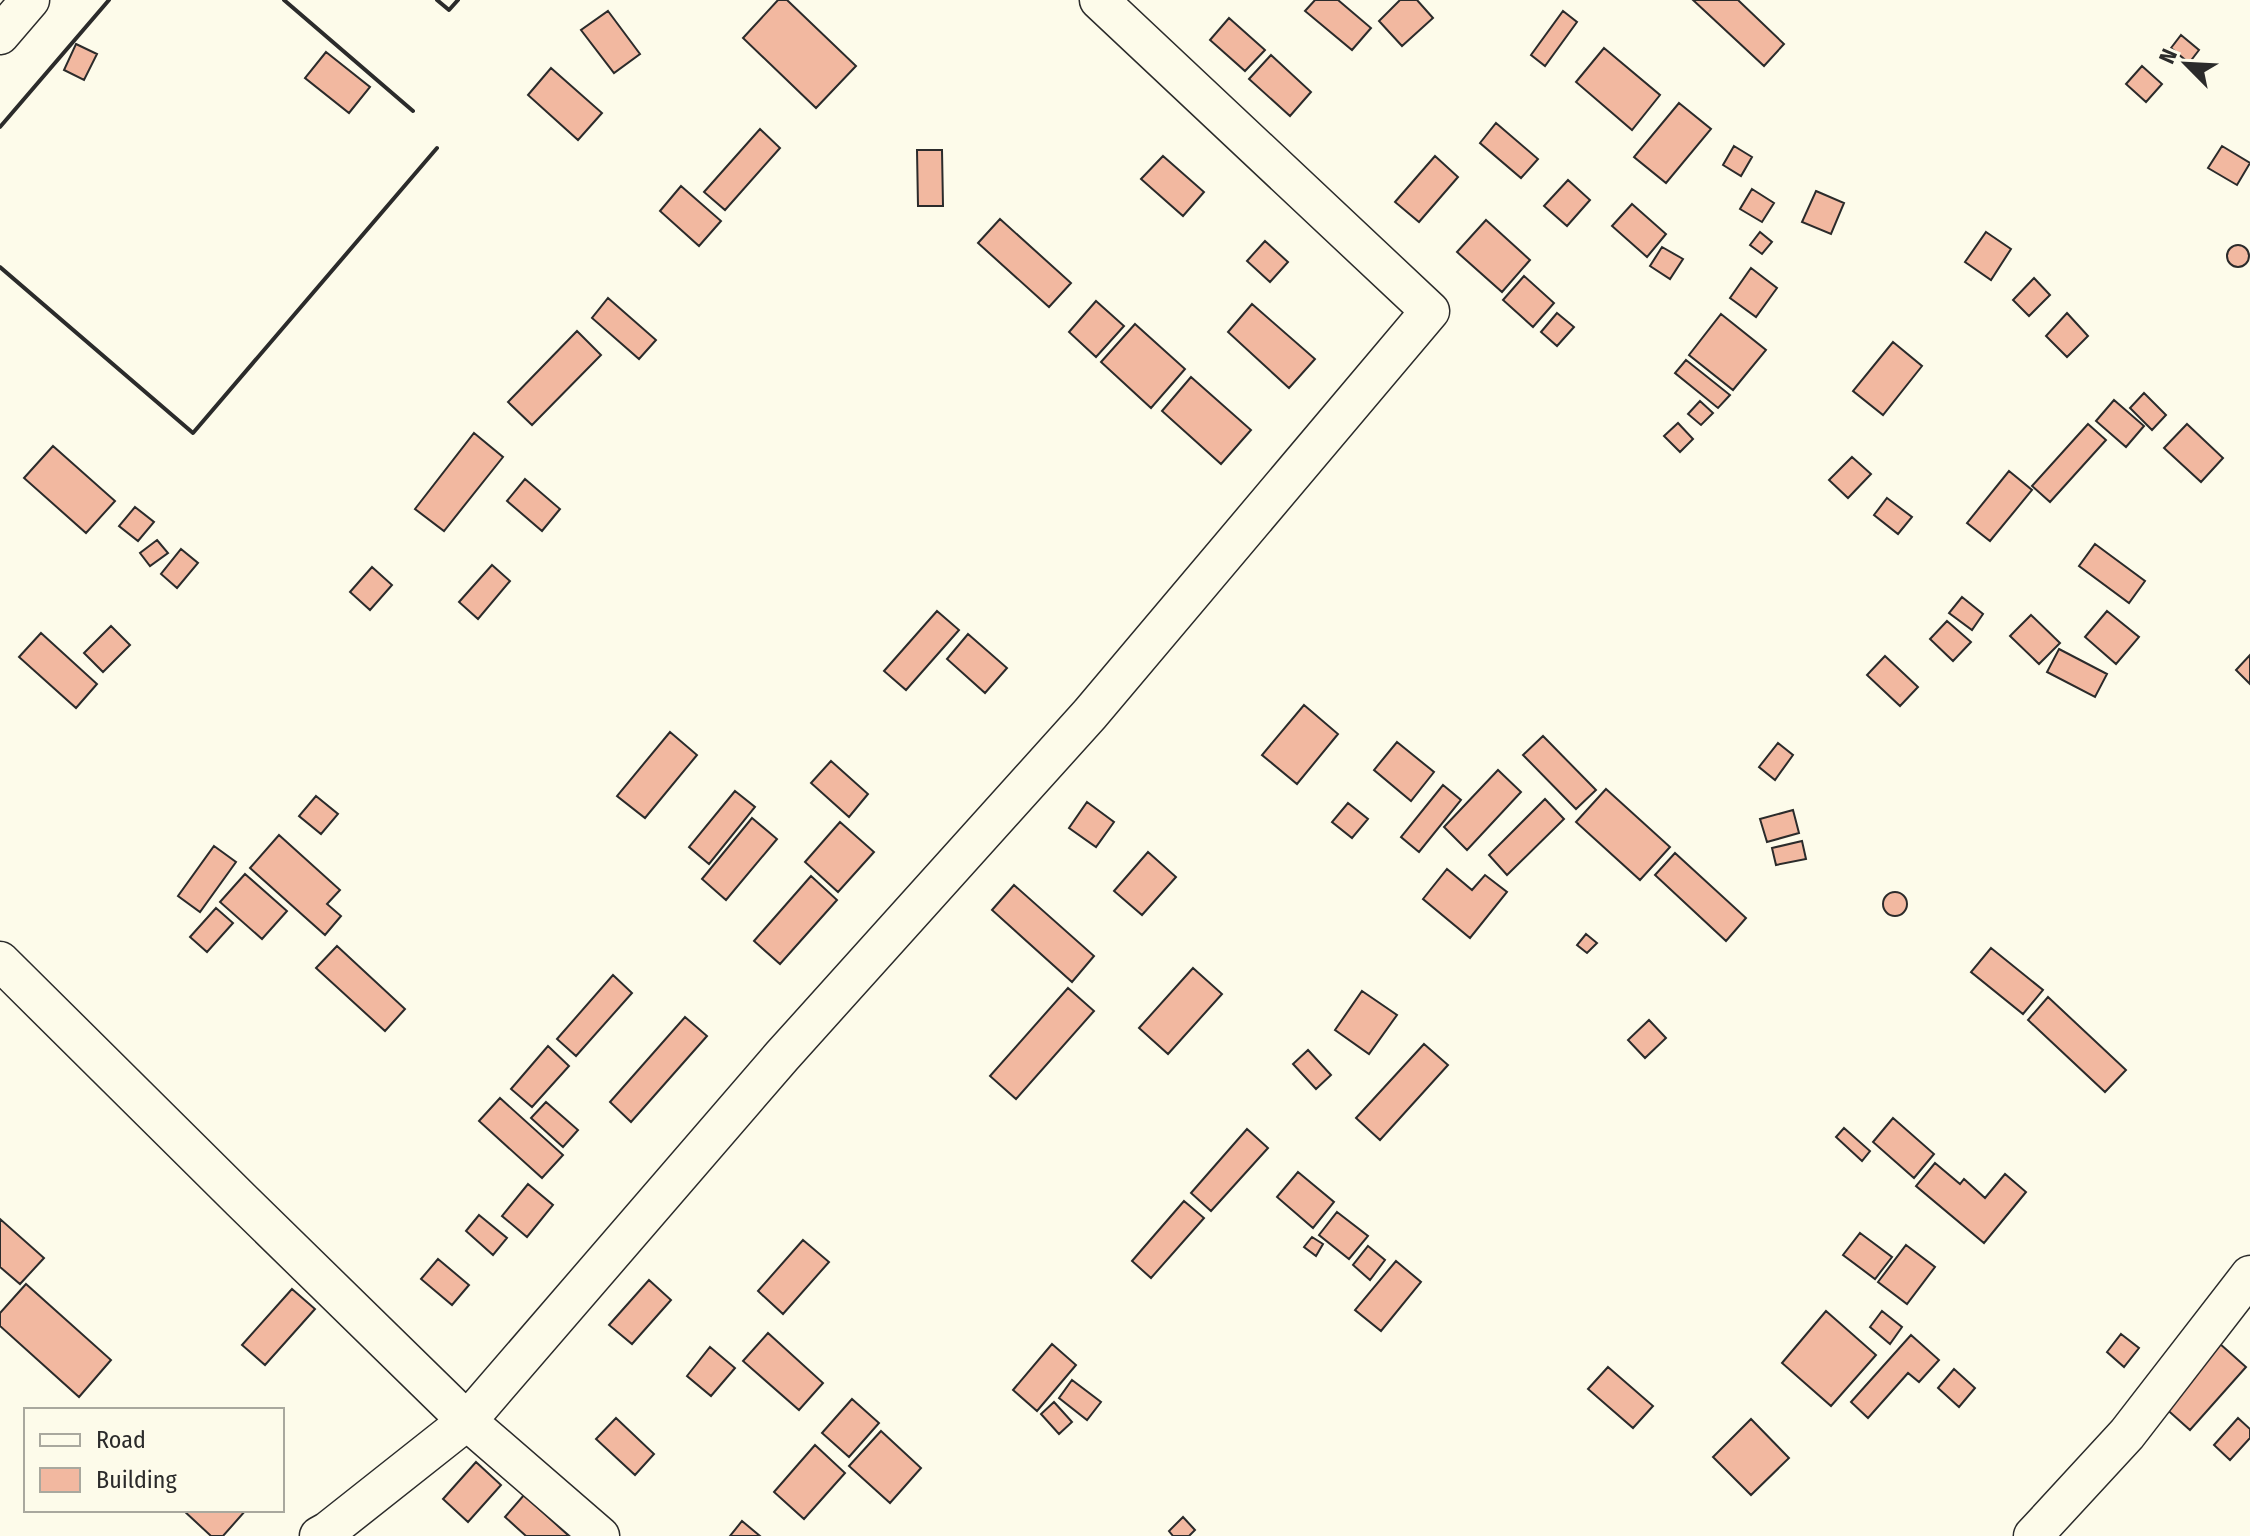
<svg xmlns="http://www.w3.org/2000/svg" width="2250" height="1536" viewBox="0 0 2250 1536" font-family="'Fira Sans Condensed',sans-serif">
  <style>
    .building { fill: #f2b8a0; stroke: #2b2b2b; stroke-width: 2 }
    .lines { fill: none; stroke-linecap: round; stroke-linejoin: round }
    .street-casing { stroke: #2b2b2b; stroke-width: 41 }
    .street { stroke: #fdfbea; stroke-width: 38 }
    .wall { stroke: #2b2b2b; stroke-width: 4 }
  </style>
  <rect width="100%" height="100%" fill="#fdfbea"/>
  <path class="building" d="M778 0H787L856 66 816 108 743 38Z
    M1315 0H1338L1371 28 1352 50 1305 11Z
    M1400 0H1417L1433 18 1402 46 1379 21Z
    M1693 0H1738L1784 44 1764 66Z
    M608 11 640 54 614 73 581 30Z
    M1563 11 1577 22 1545 66 1531 55Z
    M1229 18 1265 50 1245 71 1210 40Z
    M2181 35 2199 50 2189 63 2171 48Z
    M76 44 97 54 84 80 64 70Z
    M1604 48 1660 95 1632 130 1576 82Z
    M326 52 370 87 349 113 305 78Z
    M1271 55 1311 92 1290 116 1249 79Z
    M2142 66 2162 84 2146 102 2126 84Z
    M551 68 602 113 578 140 528 95Z
    M1679 103 1711 129 1666 183 1634 157Z
    M1496 123 1538 159 1521 178 1480 143Z
    M760 129 780 148 725 210 704 192Z
    M1734 146 1752 157 1741 176 1723 165Z
    M2222 146 2250 163 2237 185 2208 168Z
    M917 150H942L943 206H918Z
    M1163 156 1204 192 1183 216 1141 179Z
    M1435 156 1458 177 1419 222 1395 202Z
    M1568 180 1590 200 1567 226 1544 206Z
    M681 186 721 221 699 246 660 211Z
    M1752 189 1774 203 1762 222 1740 209Z
    M1816 191 1844 203 1831 234 1802 222Z
    M1632 204 1666 234 1647 257 1612 226Z
    M1000 219 1071 283 1049 307 978 243Z
    M1486 220 1530 260 1502 292 1457 252Z
    M1760 232 1772 242 1762 254 1750 245Z
    M1986 232 2011 249 1991 280 1965 262Z
    M1265 241 1288 262 1270 282 1247 261Z
    M2227 256a11 11 0 1 1 22 0a11 11 0 1 1-22 0Z
    M1662 247 1683 259 1670 279 1650 266Z
    M1751 268 1777 288 1756 317 1730 298Z
    M1524 276 1554 303 1533 327 1503 300Z
    M2034 278 2050 295 2029 316 2013 300Z
    M608 298 656 340 639 359 592 318Z
    M1096 301 1124 326 1096 357 1069 332Z
    M1252 304 1315 359 1289 388 1228 332Z
    M1557 313 1574 327 1557 346 1541 332Z
    M2067 313 2088 336 2067 357 2046 336Z
    M1721 314 1766 350 1733 390 1689 355Z
    M1135 324 1185 369 1151 408 1101 362Z
    M577 331 601 355 532 425 508 402Z
    M1893 342 1922 366 1883 415 1853 391Z
    M1686 360 1730 395 1718 408 1675 373Z
    M1191 377 1251 430 1221 464 1162 411Z
    M2144 393 2166 415 2152 430 2130 408Z
    M2114 400 2144 426 2126 447 2096 421Z
    M1700 401 1713 413 1701 425 1688 414Z
    M1678 423 1693 439 1680 452 1664 436Z
    M2088 424 2106 440 2050 502 2032 486Z
    M2187 424 2223 458 2201 482 2164 448Z
    M474 433 503 457 444 531 415 509Z
    M53 446 115 501 86 533 24 478Z
    M1852 457 1871 474 1848 498 1829 480Z
    M2009 471 2032 490 1990 541 1967 523Z
    M525 479 560 509 542 531 507 501Z
    M1887 498 1912 517 1898 534 1874 515Z
    M135 507 154 522 138 541 119 526Z
    M157 540 168 553 150 566 140 553Z
    M2095 544 2145 581 2129 603 2079 566Z
    M181 549 198 563 177 588 161 574Z
    M492 565 510 581 478 619 459 602Z
    M372 567 392 585 370 610 350 592Z
    M1962 597 1983 614 1972 630 1949 613Z
    M937 611 959 630 906 690 884 671Z
    M2107 611 2139 637 2116 664 2085 637Z
    M2031 615 2060 643 2039 664 2010 636Z
    M1947 621 1971 642 1953 661 1930 639Z
    M111 626 130 645 103 672 84 653Z
    M41 633 97 684 76 708 19 657Z
    M968 634 1007 668 985 693 947 659Z
    M2059 649 2107 674 2095 697 2047 672Z
    M2250 655V684L2236 670Z
    M1885 656 1918 687 1900 706 1867 675Z
    M1304 705 1338 734 1297 784 1262 755Z
    M670 732 697 755 645 818 617 796Z
    M1543 736 1596 790 1576 809 1523 755Z
    M1397 742 1434 772 1411 801 1374 770Z
    M1778 743 1793 755 1775 780 1759 767Z
    M831 761 868 794 849 817 811 783Z
    M1498 770 1521 792 1467 850 1444 827Z
    M1443 785 1461 800 1419 852 1401 837Z
    M1606 789 1670 847 1640 880 1576 822Z
    M735 791 755 807 709 864 689 847Z
    M316 796 338 814 321 834 299 816Z
    M1545 799 1564 819 1507 875 1489 855Z
    M1087 802 1114 822 1096 847 1069 828Z
    M1348 803 1368 819 1352 838 1332 822Z
    M1793 810 1799 833 1767 842 1760 819Z
    M752 818 777 839 726 900 702 879Z
    M840 822 874 852 838 892 805 862Z
    M279 835 340 890 327 904 341 916 325 935 250 868Z
    M1802 841 1806 859 1776 865 1772 848Z
    M214 846 236 862 200 912 178 896Z
    M1148 852 1176 877 1142 915 1114 891Z
    M1675 853 1746 918 1726 941 1655 875Z
    M1447 869 1472 890 1485 875 1507 892 1470 938 1423 899Z
    M245 874 287 911 262 939 220 902Z
    M811 876 837 900 780 964 754 941Z
    M1014 885 1094 956 1072 982 992 910Z
    M1883 904a12 12 0 1 1 24 0a12 12 0 1 1-24 0Z
    M216 908 233 923 207 952 190 937Z
    M1586 934 1597 943 1587 953 1577 945Z
    M337 946 405 1009 385 1031 316 968Z
    M1991 948 2043 990 2023 1014 1971 972Z
    M1193 968 1222 994 1168 1054 1139 1028Z
    M613 975 632 993 576 1056 557 1039Z
    M1068 988 1094 1011 1016 1099 990 1076Z
    M1362 991 1397 1015 1369 1054 1335 1030Z
    M2048 997 2126 1070 2105 1092 2028 1020Z
    M685 1017 707 1036 631 1122 610 1102Z
    M1649 1020 1666 1038 1645 1058 1628 1040Z
    M1424 1044 1448 1065 1380 1140 1356 1118Z
    M548 1046 569 1066 532 1107 511 1089Z
    M1308 1050 1331 1075 1316 1089 1293 1064Z
    M500 1098 563 1155 542 1178 479 1121Z
    M546 1102 578 1130 563 1147 531 1118Z
    M1893 1118 1934 1154 1914 1178 1873 1142Z
    M1844 1128 1870 1151 1862 1161 1836 1137Z
    M1247 1129 1268 1148 1211 1211 1191 1193Z
    M1935 1163 1960 1184 1964 1179 1985 1198 2005 1174 2026 1192 1984 1243 1916 1186Z
    M1298 1172 1334 1202 1313 1228 1277 1197Z
    M528 1184 553 1205 527 1237 502 1216Z
    M1184 1201 1204 1218 1151 1278 1132 1261Z
    M1337 1212 1368 1236 1349 1259 1319 1235Z
    M479 1215 507 1238 493 1255 466 1231Z
    M0 1219 44 1258 20 1284 0 1267Z
    M1860 1233 1892 1257 1875 1279 1843 1255Z
    M1312 1237 1323 1244 1316 1256 1304 1247Z
    M803 1240 829 1262 783 1314 758 1291Z
    M1906 1245 1935 1267 1907 1304 1878 1282Z
    M1368 1246 1385 1260 1370 1280 1353 1265Z
    M438 1259 469 1285 452 1305 421 1279Z
    M1396 1261 1421 1282 1381 1331 1355 1310Z
    M649 1280 671 1300 632 1344 609 1325Z
    M26 1284 111 1360 79 1397 0 1326V1313Z
    M292 1289 315 1309 265 1365 242 1345Z
    M1826 1311 1876 1355 1831 1406 1782 1363Z
    M1882 1311 1902 1327 1890 1344 1870 1327Z
    M768 1333 823 1383 799 1410 743 1361Z
    M2121 1334 2139 1348 2124 1367 2107 1352Z
    M1911 1335 1939 1360 1919 1382 1908 1373 1868 1418 1851 1402Z
    M2219 1343 2246 1367 2190 1430 2163 1406Z
    M1052 1344 1076 1365 1037 1411 1013 1390Z
    M710 1347 735 1368 711 1396 687 1376Z
    M1608 1367 1653 1406 1633 1428 1588 1389Z
    M1954 1369 1975 1388 1959 1407 1938 1388Z
    M1072 1380 1101 1402 1087 1420 1059 1398Z
    M852 1399 879 1423 849 1457 822 1433Z
    M1054 1402 1072 1422 1059 1434 1041 1414Z
    M616 1418 654 1454 635 1475 596 1439Z
    M2238 1418 2250 1429V1438L2230 1460 2214 1445Z
    M1751 1419 1789 1458 1751 1495 1713 1457Z
    M881 1431 921 1468 890 1503 849 1466Z
    M815 1445 845 1473 804 1519 774 1492Z
    M476 1462 501 1485 468 1522 443 1499Z
    M524 1495 569 1536H526L505 1517Z
    M183 1510H246L223 1536H211Z
    M1183 1517 1195 1530 1189 1536H1173L1169 1531Z
    M742 1521 760 1536H730Z"/>
  <g class="lines">
    <defs>
      <path id="street" d="M0 35 30 0
        M0 961 241 1200 467 1421 600 1536
        M319 1536 328 1531 467 1421 782 1056 1090 714 1430 311 1099 0
        M2033 1536 2127 1434 2250 1275"/>
    </defs>
    <use href="#street" class="street-casing"/>
    <use href="#street" class="street"/>
    <path class="wall" d="M284 0 413 111
      M437 0 449 10 458 0
      M0 127 109 0
      M0 267 193 433 437 148"/>
  </g>
  <rect x="24" y="1408" width="260" height="104" fill="#fdfbea" stroke="#a9a89e" stroke-width="2"/>
  <rect x="40" y="1434" width="40" height="12" fill="#fdfbea" stroke="#a9a89e" stroke-width="2"/>
  <text x="96" y="1448" font-size="24" fill="#2b2b2b">Road</text>
  <rect x="40" y="1468" width="40" height="24" fill="#f2b8a0" stroke="#a9a89e" stroke-width="2"/>
  <text x="96" y="1488" font-size="24" fill="#2b2b2b">Building</text>
  <g transform="translate(2186 64) rotate(294)" stroke="#fdfbea" stroke-width="6" paint-order="stroke">
  <path d="M0-6L14 30L0 20L-14 30Z" fill="#2b2b2b"/>
  <text y="-12" font-size="22" font-weight="bold" text-anchor="middle" fill="#2b2b2b">N</text>
  </g>
</svg>
